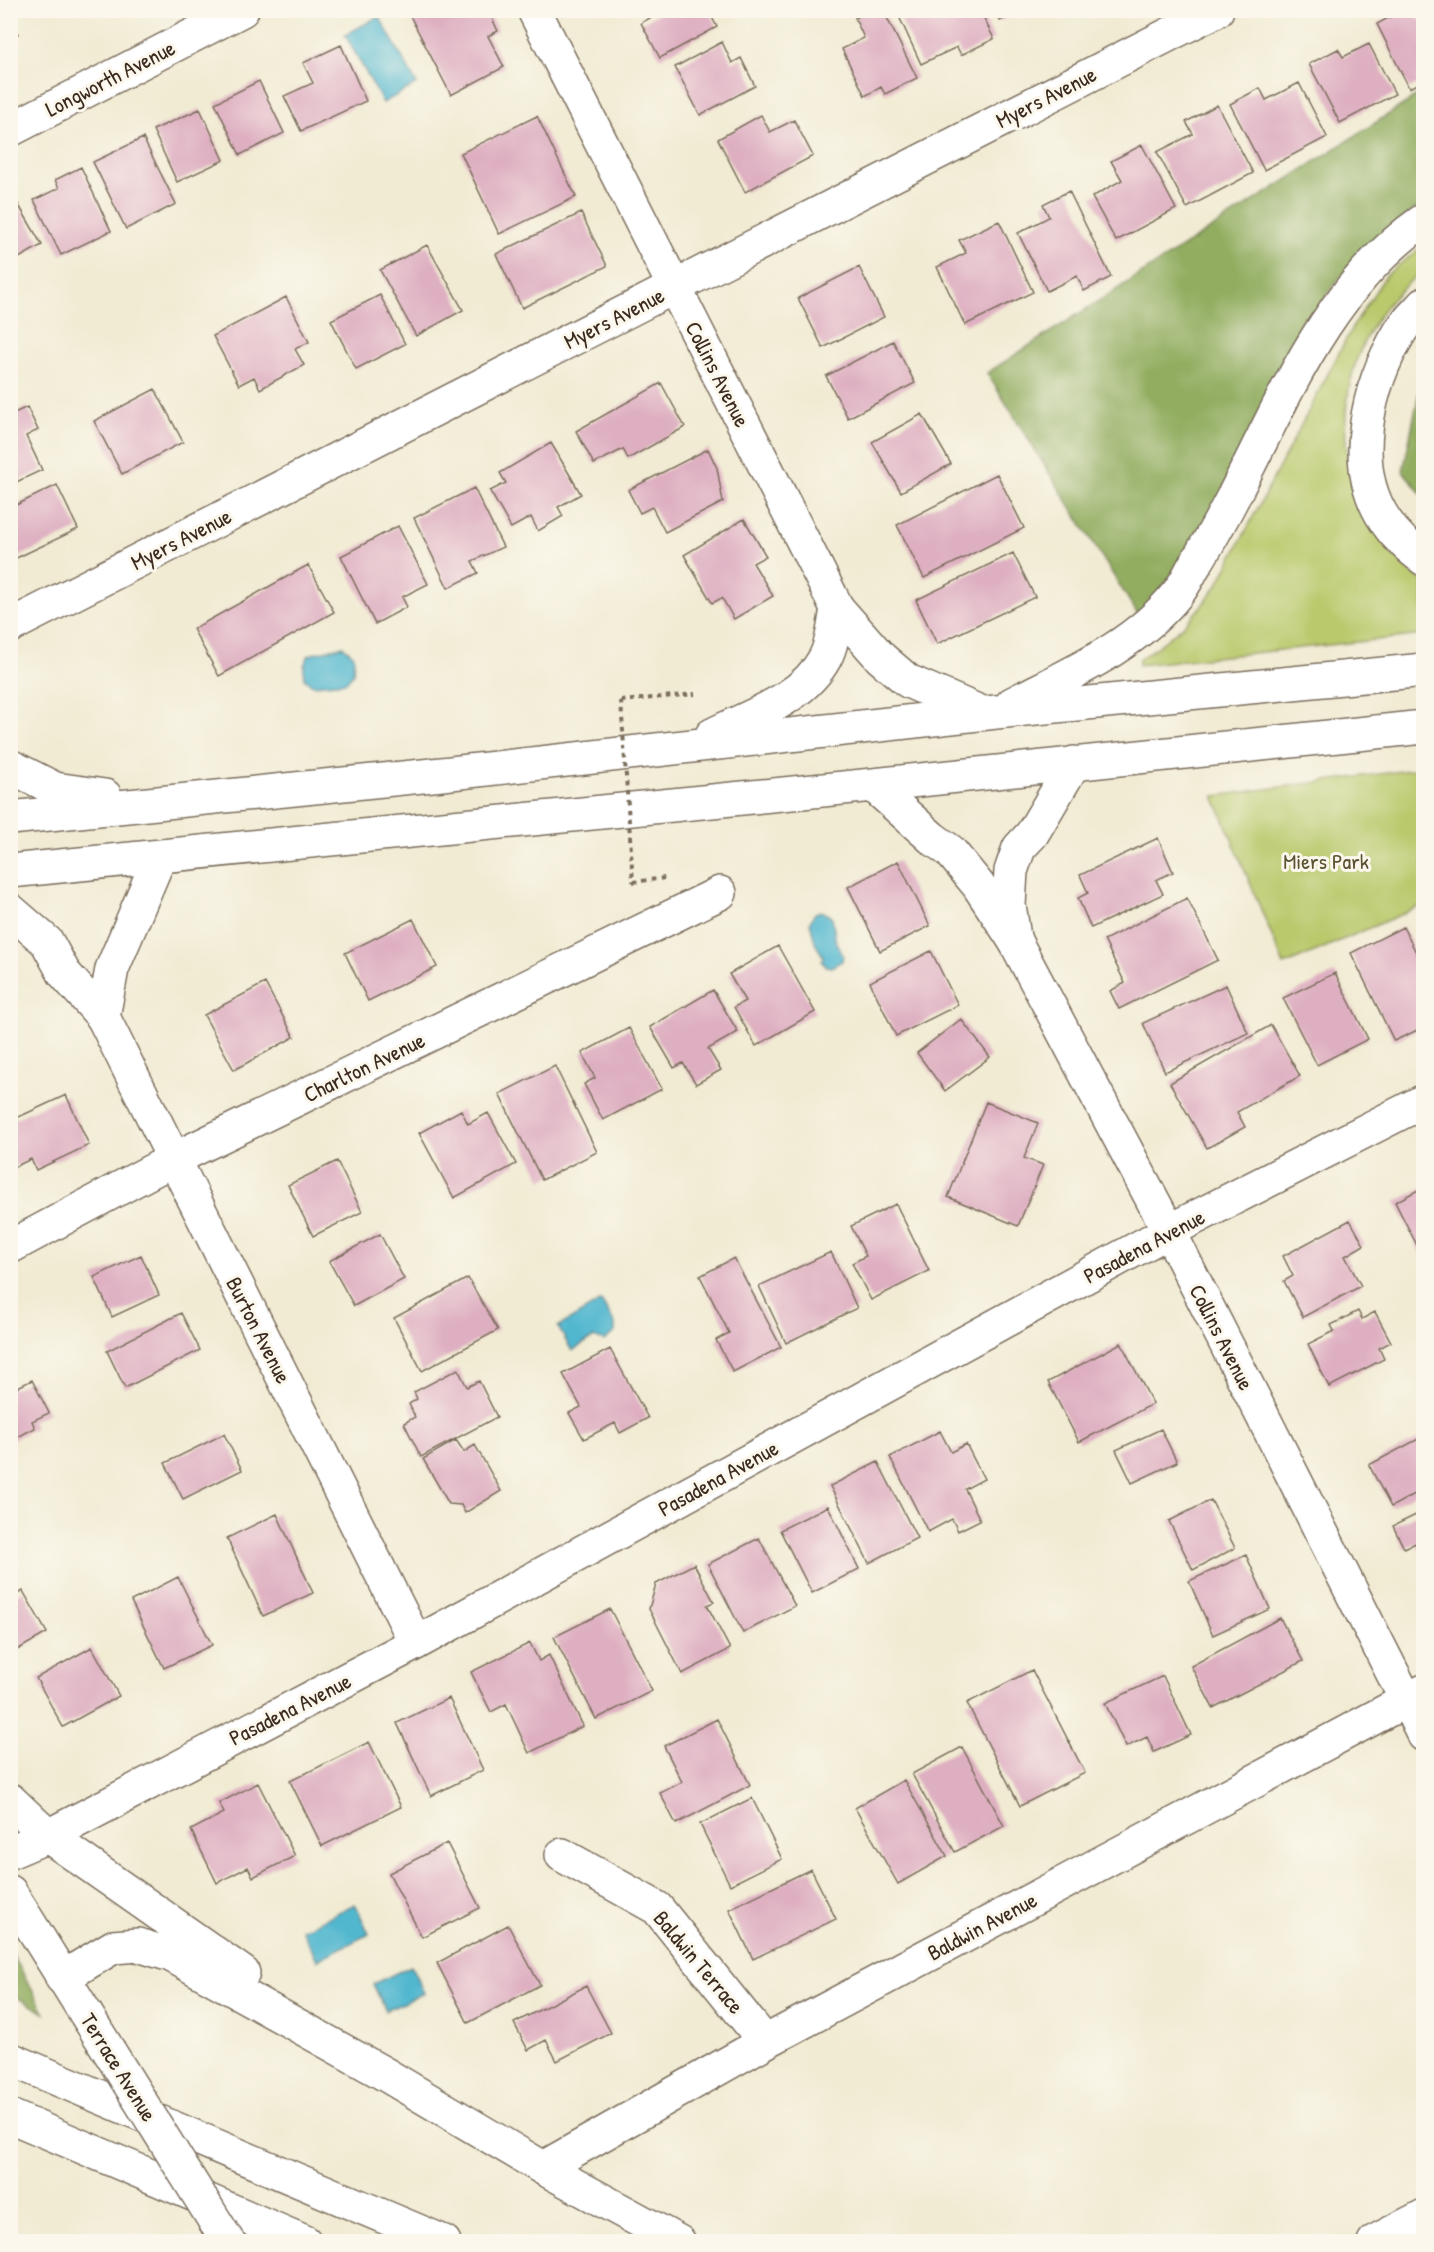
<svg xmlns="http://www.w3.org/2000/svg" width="1434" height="2252" viewBox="0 0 1434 2252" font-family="'Patrick Hand',sans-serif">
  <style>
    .green { fill: #b9c96c; stroke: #7a7a45; stroke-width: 1.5 }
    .forest { fill: #92ad60; stroke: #666c3f; stroke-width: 1.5 }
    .water { fill: #51b7cf; stroke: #467076; stroke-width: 1.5 }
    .building { fill: #deafc1 }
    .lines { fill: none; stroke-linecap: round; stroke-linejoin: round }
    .minor-casing { stroke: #7b6e5d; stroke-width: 36 }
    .major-casing { stroke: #7b6e5d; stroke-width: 36 }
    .highway-casing { stroke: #7b6e5d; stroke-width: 36 }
    .path { stroke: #7b6e5d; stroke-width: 4; stroke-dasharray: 4.5 4.5; stroke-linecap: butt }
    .minor { stroke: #fff; stroke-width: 33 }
    .major { stroke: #fff; stroke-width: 33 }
    .highway { stroke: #fff; stroke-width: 33 }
    .major-bridge-casing { stroke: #7b6e5d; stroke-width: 36; stroke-linecap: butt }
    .path-bridge { stroke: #7b6e5d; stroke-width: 4; stroke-dasharray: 4.5 4.5; stroke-linecap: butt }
    .major-bridge { stroke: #fff; stroke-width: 33 }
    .labels { text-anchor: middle; stroke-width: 6; stroke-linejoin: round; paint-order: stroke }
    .street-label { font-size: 22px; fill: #3b2a1e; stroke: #fbf7ec }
    .park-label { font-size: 22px; fill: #5a5232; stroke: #fbf7ec }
  </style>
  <rect width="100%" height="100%" fill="#fbf7ec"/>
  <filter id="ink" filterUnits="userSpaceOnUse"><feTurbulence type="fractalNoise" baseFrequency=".0167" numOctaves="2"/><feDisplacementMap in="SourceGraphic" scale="12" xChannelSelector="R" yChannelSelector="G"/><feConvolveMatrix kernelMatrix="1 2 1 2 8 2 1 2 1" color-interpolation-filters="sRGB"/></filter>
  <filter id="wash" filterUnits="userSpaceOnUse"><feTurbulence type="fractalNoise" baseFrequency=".008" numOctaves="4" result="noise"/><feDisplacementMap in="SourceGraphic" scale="24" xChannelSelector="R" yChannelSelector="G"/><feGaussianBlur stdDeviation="1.35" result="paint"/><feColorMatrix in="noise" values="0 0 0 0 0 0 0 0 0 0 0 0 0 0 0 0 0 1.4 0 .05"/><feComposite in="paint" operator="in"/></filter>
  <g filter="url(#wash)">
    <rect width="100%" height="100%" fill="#f1ebd3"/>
    <path class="green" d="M1423 246V270C1407 284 1391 298 1379 316 1348 361 1338 420 1351 473 1354 485 1361 496 1366 507 1370 516 1373 527 1379 536 1390 554 1408 568 1423 582V635L1139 665V659C1173 637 1195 618 1218 584L1352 328 1386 275Z
      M1423 768V905L1284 965 1214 796Z"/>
    <path class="forest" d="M1423 92V203L1367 246 1333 286 1299 341 1200 536 1140 618 987 373Z
      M1423 373V496L1403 471Z
      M11 1952 45 2013 11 1994Z"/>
    <path class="water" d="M379 16 417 84 383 103 345 35Z
      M343 646 354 656 353 674 346 682 313 685 304 679V666L309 655Z
      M821 911 832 917 836 943 843 955 842 961 831 967 826 966 822 962 823 956 815 943 810 922 815 913Z
      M601 1301 615 1324V1332L604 1341 594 1337 572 1351 558 1327Z
      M355 1904 369 1934 317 1960 302 1930Z
      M411 1966 424 1993 386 2011 373 1984Z"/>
    <g id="blocks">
      <path class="building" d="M407 10H488L498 31 488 36 504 67 451 95Z
        M664 10H708L717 27 660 58 641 23Z
        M870 10H883L917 78 885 94 881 87 865 96 842 49 864 38 855 18Z
        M896 10H980L994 39 961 55 957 47 921 64Z
        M995 10H1021L1000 21Z
        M1403 10H1414L1419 20 1424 18V81L1409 88 1377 24Z
        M10 19 18 34 10 38Z
        M722 42 732 63 741 58 755 86 700 115 675 67Z
        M1369 44 1395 94 1340 123 1309 64 1338 49 1343 57Z
        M341 45 366 101 301 131 284 96 313 83 303 63Z
        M259 81 284 133 240 155 215 103Z
        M1299 83 1327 137 1264 170 1230 104 1260 88 1266 100Z
        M1217 105 1253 173 1187 208 1157 152 1193 134 1186 122Z
        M200 109 224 160 177 182 153 130Z
        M761 115 770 132 794 120 813 156 745 192 718 139Z
        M537 116 576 197 499 234 461 153Z
        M143 138 176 204 126 229 93 162Z
        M1142 145 1176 209 1116 241 1092 197 1122 180 1111 161Z
        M81 167 111 231 61 255 34 200 59 188 55 180Z
        M1069 191 1111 277 1084 291 1077 276 1047 291 1018 233 1049 217 1043 204Z
        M14 197 42 245 10 263V199Z
        M581 213 607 266 522 308 496 254Z
        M999 221 1033 292 965 325 937 267 966 253 959 240Z
        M427 245 463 310 416 336 380 270Z
        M859 267 884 317 823 348 798 298Z
        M380 295 405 344 356 369 331 320Z
        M286 297 309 342 295 349 304 365 260 389 254 377 239 385 213 336Z
        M893 341 915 383 848 418 826 376Z
        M661 383 685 427 628 459 623 449 594 464 576 431Z
        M155 389 183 442 122 474 94 421Z
        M27 407 38 430 26 436 42 470 10 485V415Z
        M922 414 951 464 901 492 872 442Z
        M551 443 581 494 558 507 563 516 538 531 531 517 511 528 490 491 506 483 500 473Z
        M708 449 717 468 723 502 665 532 652 507 640 513 628 490Z
        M997 474 1024 528 924 578 897 525Z
        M57 485 78 529 10 561V508Z
        M474 488 503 547 472 561 478 573 448 588 414 518Z
        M744 519 766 556 753 563 773 596 734 619 722 598 712 603 684 555Z
        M398 526 428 584 402 597 407 607 375 624 341 556Z
        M1013 553 1035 597 937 644 916 600Z
        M308 565 334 612 219 676 193 629Z
        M1158 838 1173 872 1156 880 1163 894 1091 928 1078 898 1088 893 1080 875Z
        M898 861 930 926 880 951 848 887Z
        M1187 898 1218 960 1119 1009 1110 991 1125 983 1104 940Z
        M413 919 437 967 368 1001 345 953Z
        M1403 927 1424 968V1027L1394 1041 1351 953Z
        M778 946 815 1012 756 1046 734 1007 745 1001 729 974Z
        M931 951 958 1005 896 1036 870 982Z
        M1335 973 1368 1039 1317 1065 1283 998Z
        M265 983 294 1037 234 1070 204 1015Z
        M1226 985 1248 1033 1165 1072 1143 1023Z
        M713 990 738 1032 708 1049 721 1070 696 1084 683 1063 674 1068 650 1027Z
        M961 1019 990 1057 945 1091 917 1053Z
        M1271 1025 1300 1076 1237 1112 1245 1127 1207 1148 1170 1083Z
        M629 1028 662 1089 603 1120 584 1084 595 1078 582 1053Z
        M555 1066 597 1152 542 1180 499 1094Z
        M66 1095 89 1145 36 1170 31 1159 10 1169V1121Z
        M986 1102 1038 1123 1024 1158 1043 1165 1018 1226 948 1197Z
        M461 1110 468 1124 488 1113 516 1164 454 1198 419 1133Z
        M337 1161 362 1212 313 1236 288 1185Z
        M1424 1187V1259L1395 1202Z
        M896 1204 929 1271 871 1300 852 1263 866 1256 851 1226Z
        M1350 1220 1364 1245 1345 1256 1361 1286 1303 1317 1284 1281 1293 1276 1283 1256Z
        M380 1234 404 1279 354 1306 329 1261Z
        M831 1252 857 1308 786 1343 759 1286Z
        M141 1255 159 1295 112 1317 94 1277Z
        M734 1258 781 1347 733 1372 716 1340 729 1333 700 1276Z
        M468 1278 498 1330 422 1371 394 1318Z
        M1358 1311 1362 1319 1375 1312 1391 1342 1379 1348 1384 1359 1329 1387 1308 1344 1334 1331 1331 1325Z
        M181 1313 200 1350 125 1388 107 1351Z
        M1121 1343 1153 1404 1079 1442 1048 1382Z
        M610 1349 648 1418 620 1433 615 1423 584 1439 569 1413 581 1407 563 1374Z
        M458 1369 467 1387 479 1381 497 1417 421 1457 404 1423 415 1417 409 1404 417 1399 414 1392Z
        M32 1380 49 1413 32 1421 35 1428 10 1441V1383L14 1389Z
        M1161 1429 1177 1462 1132 1483 1116 1450Z
        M940 1431 951 1452 966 1444 984 1479 965 1489 980 1520 958 1531 952 1519 928 1532 890 1457Z
        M224 1434 242 1470 183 1499 165 1463Z
        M1424 1436V1489L1391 1507 1369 1465Z
        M456 1440 464 1452 475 1445 501 1491 465 1513 461 1505 449 1504 423 1459Z
        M878 1462 917 1538 869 1563 830 1486Z
        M1211 1500 1235 1548 1193 1570 1169 1521Z
        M828 1506 859 1569 812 1593 780 1530Z
        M1424 1511V1557L1416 1543 1404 1548 1393 1526Z
        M277 1514 313 1593 263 1616 227 1538Z
        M759 1538 795 1606 743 1633 708 1564Z
        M1246 1555 1270 1609 1213 1635 1189 1581Z
        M694 1564 714 1602 707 1605 730 1649 682 1674 649 1609 656 1584Z
        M178 1577 212 1645 164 1668 131 1601Z
        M23 1591 47 1633 10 1654V1598Z
        M610 1609 652 1691 596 1719 554 1637Z
        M1280 1618 1303 1661 1213 1708 1191 1666Z
        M530 1643 539 1661 549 1655 583 1726 529 1753 506 1704 491 1712 471 1672Z
        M92 1647 119 1696 63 1727 36 1678Z
        M1032 1670 1085 1773 1020 1806 967 1703Z
        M1163 1676 1191 1735 1154 1752 1147 1737 1126 1747 1105 1703Z
        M449 1698 483 1770 431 1796 397 1723Z
        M717 1719 750 1785 676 1824 660 1793 682 1782 664 1746Z
        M369 1742 401 1807 322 1846 290 1781Z
        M962 1747 1004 1826 955 1852 912 1774Z
        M904 1780 947 1856 898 1884 855 1808Z
        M258 1783 295 1856 253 1877 248 1867 217 1883 191 1830 224 1813 219 1803Z
        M752 1798 782 1859 730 1885 700 1824Z
        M447 1843 480 1908 422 1937 389 1873Z
        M811 1869 836 1919 753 1959 729 1909Z
        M508 1925 540 1985 468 2023 437 1963Z
        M586 1986 611 2033 557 2061 546 2040 528 2050 514 2023Z"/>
    </g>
  </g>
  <g filter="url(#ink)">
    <use href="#blocks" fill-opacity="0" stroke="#7b6e5d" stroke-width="1.5"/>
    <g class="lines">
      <defs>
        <path id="minor" d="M534 10 837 608
          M10 130 242 10
          M10 626 1217 10
          M1015 941 1169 1231 1424 1735
          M103 1017 416 1643
          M10 1247 174 1159 720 893
          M10 1852 48 1836 416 1643 1169 1231 1424 1101
          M562 1855 657 1908 765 2042
          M543 2168 765 2042 1424 1691
          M1374 2242 1424 2216"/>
        <path id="major" d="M10 1892 86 2014"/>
        <path id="highway" d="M1424 304C1416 313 1406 322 1400 332 1368 385 1348 465 1385 520 1395 536 1409 548 1424 559
          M837 608 881 658 908 681 982 713
          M1012 704C1070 674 1135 646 1177 594 1184 586 1189 575 1194 566 1208 544 1220 522 1232 499 1283 400 1328 286 1424 220
          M712 735C752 715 803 699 825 658 833 643 834 625 837 608
          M10 766 55 789 105 796
          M873 785 932 838 950 851 978 885 1015 941
          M10 818 442 774 996 712 1424 670
          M10 871 873 785 1424 727
          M10 910 47 942 64 973 103 1017
          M1014 937 1009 905 1011 871 1019 848 1032 834 1074 763
          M103 1017 112 969 160 856
          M10 1800 48 1836 243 1973
          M62 1978 113 1947 138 1945 171 1955 383 2073 543 2168 679 2242
          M10 2059 444 2242
          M10 2116 305 2242"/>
      </defs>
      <use href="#minor" class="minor-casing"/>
      <use href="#major" class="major-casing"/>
      <use href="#highway" class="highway-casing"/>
      <path class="path" d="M621 701 695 694
        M633 882 665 878"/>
      <use href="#minor" class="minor"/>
      <use href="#major" class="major"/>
      <use href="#highway" class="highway"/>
      <defs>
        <path id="major-bridge" d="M86 2014 228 2242"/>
      </defs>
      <use href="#major-bridge" class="major-bridge-casing"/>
      <path class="path-bridge" d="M621 701 633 882"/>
      <use href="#major-bridge" class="major-bridge"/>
    </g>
  </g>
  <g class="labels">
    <g class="street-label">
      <text transform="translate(110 78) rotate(-27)" y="8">Longworth Avenue</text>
      <text transform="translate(1046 97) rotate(-27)" y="8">Myers Avenue</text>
      <text transform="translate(614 318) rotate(-27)" y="8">Myers Avenue</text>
      <text transform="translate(718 374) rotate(63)" y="8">Collins Avenue</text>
      <text transform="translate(181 539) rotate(-27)" y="8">Myers Avenue</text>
      <text transform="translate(364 1067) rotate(-26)" y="8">Charlton Avenue</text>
      <text transform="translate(1144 1246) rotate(-28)" y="8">Pasadena Avenue</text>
      <text transform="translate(259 1330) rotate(63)" y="8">Burton Avenue</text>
      <text transform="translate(1222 1337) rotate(63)" y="8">Collins Avenue</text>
      <text transform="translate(718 1478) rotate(-29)" y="8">Pasadena Avenue</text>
      <text transform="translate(290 1709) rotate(-27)" y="8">Pasadena Avenue</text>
      <text transform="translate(982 1926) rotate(-28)" y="8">Baldwin Avenue</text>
      <text transform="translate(699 1962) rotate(50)" y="8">Baldwin Terrace</text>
      <text transform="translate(119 2067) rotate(58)" y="8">Terrace Avenue</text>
    </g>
    <g class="park-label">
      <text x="1326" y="869">Miers Park</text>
    </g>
  </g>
  <rect width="1434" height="2252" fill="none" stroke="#fbf7ec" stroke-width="36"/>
</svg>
